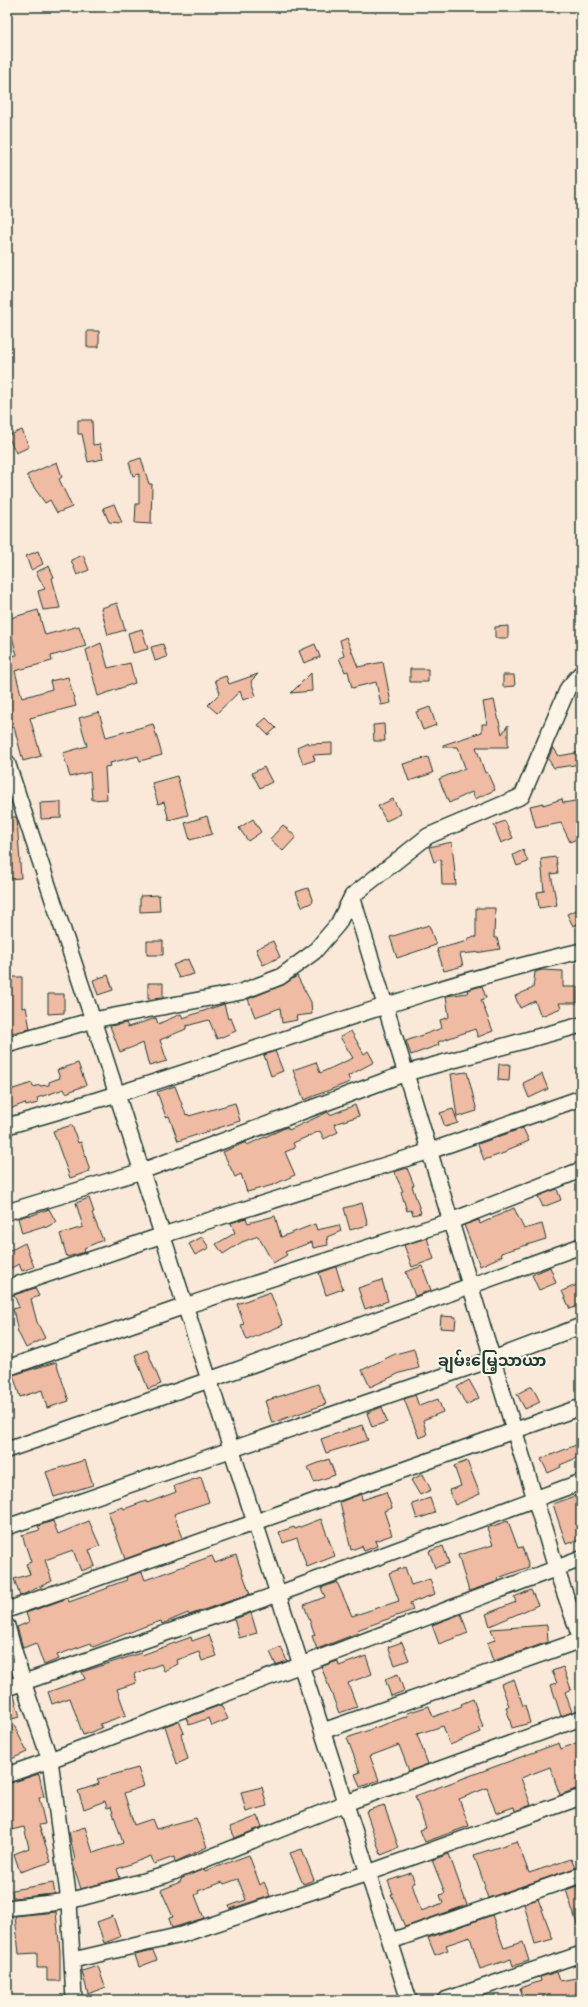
<svg xmlns="http://www.w3.org/2000/svg" width="588" height="2007" viewBox="0 0 588 2007" font-family="'Gochi Hand','Noto Sans Myanmar',sans-serif">
  <style>
    .building { fill: #f0bba3; stroke: #1f3d34 }
    .lines { fill: none; stroke-linecap: round; stroke-linejoin: round }
    .street-casing { stroke: #1f3d34; stroke-width: 18 }
    .street { stroke: #fcf5e5; stroke-width: 15 }
    .labels { text-anchor: middle; stroke-width: 4; stroke-linejoin: round; paint-order: stroke }
    .quarter-label { font-size: 16px; font-weight: bold; fill: #1f3d34; stroke: #fcf5e5 }
  </style>
  <rect width="100%" height="100%" fill="#fae9d8"/>
  <filter id="ink" filterUnits="userSpaceOnUse"><feTurbulence type="fractalNoise" baseFrequency=".025" numOctaves="2"/><feDisplacementMap in="SourceGraphic" scale="8" xChannelSelector="R" yChannelSelector="G"/><feConvolveMatrix kernelMatrix="1 2 1 2 8 2 1 2 1" color-interpolation-filters="sRGB"/></filter>
  <g filter="url(#ink)">
    <path class="building" d="M87 331H99V347H87Z
      M78 420H92L93 445 100 444 103 459 88 462 82 434H78Z
      M22 430 29 447 16 453 8 436Z
      M141 458 149 484H152L151 524 135 523 136 504H139V474L133 476 129 462Z
      M57 462 62 477 59 479 72 507 57 513 50 500 45 503 33 486 27 475Z
      M114 504 122 523 109 522 103 508Z
      M38 551 43 564 31 570 26 556Z
      M83 555 89 570 77 575 71 560Z
      M49 566 54 577 52 578 60 608 43 610 38 591 45 589 36 572Z
      M117 603 125 630 108 635 101 608Z
      M38 610 45 635 79 626 86 646 51 656 52 661 15 671 22 698 52 689 50 681 68 677 76 706 30 718 41 756 23 761 14 727 10 728 7 717V657L17 655 7 619Z
      M508 626V638H495V627Z
      M142 629 148 649 133 653 128 633Z
      M346 637 358 667 383 662 391 703 381 705 376 682 352 688 348 671 345 672 339 658 344 656 340 640Z
      M101 643 108 668 130 663 135 683 98 696 86 650Z
      M163 644 167 657 155 661 151 647Z
      M315 644 320 657 304 663 299 651Z
      M410 669H428V682H410Z
      M311 673 312 691 291 693Z
      M258 674 251 681 256 696 243 700 240 691 217 713 208 705 220 693 215 680 226 676 229 684Z
      M503 675H514L515 686 503 687Z
      M494 700 502 734 508 725V747H476L485 773 487 772 495 790 475 799 472 792 449 803 439 779 465 768 458 747H443V745L482 732V724H487L483 702Z
      M430 707 436 725 423 730 416 712Z
      M99 712 106 737 153 724 162 755 140 761 138 756 110 763 111 766 105 767 107 799 92 800 90 772 70 777 63 753 87 746 79 718Z
      M266 718 276 728 268 735 258 725Z
      M384 724 385 741H374L373 725Z
      M308 742 309 744 332 743V754L313 755 315 760 303 764 297 747Z
      M553 747 559 756 581 752V764L554 768 548 759Z
      M428 757 433 773 409 781 403 764Z
      M264 767 272 782 260 788 252 773Z
      M177 776 188 815 169 820 164 802 158 804 152 783Z
      M393 799 401 814 386 821 378 806Z
      M562 799 563 803 581 800V813L576 814 581 826V837L570 842 561 823 536 828 530 806 543 803V805Z
      M61 802V818L41 819 40 803Z
      M207 816 212 834 190 840 185 823Z
      M7 817H16L17 819 21 878 7 879Z
      M253 819 261 832 248 841 239 828Z
      M505 821 513 838 501 843 494 825Z
      M283 825 296 837 283 851 270 839Z
      M452 842 456 885H442L441 859 434 862 429 847Z
      M523 850 528 862 517 866 513 855Z
      M556 857 558 873 551 874 557 905 539 908 537 892 544 891 541 859Z
      M308 888 313 902 302 907 296 892Z
      M159 895 160 911 140 912V896Z
      M476 908H495L494 938H497L500 949 482 952 460 954 463 966 444 971 437 949 468 941V938L476 937Z
      M581 908V923L573 926 567 914Z
      M429 925 436 945 397 958 390 937Z
      M147 941H163V955H147Z
      M273 941 280 957 263 965 256 949Z
      M188 959 194 974 179 978 173 965Z
      M542 970 563 971V987H577V1003H559L561 1008 541 1016 535 1001 520 1008 515 996 533 988 535 972Z
      M108 975 113 990 98 995 93 980Z
      M297 976 311 1002 312 1014 296 1016 297 1020 282 1023 280 1008 255 1017 248 999 283 985Z
      M8 977H22V1008L26 1007 30 1029 7 1034Z
      M148 983H163V998L148 999Z
      M482 986 486 998 481 1000 493 1031 478 1037 475 1029 438 1042 439 1045 411 1055 406 1041 442 1028 440 1020 449 1017 446 996 468 993 467 990Z
      M48 994H64V1013L48 1014Z
      M224 1004 228 1019 231 1018 236 1031 217 1039 209 1020 186 1026V1029L160 1040 167 1061 149 1066 143 1043 120 1052 110 1026 126 1023 128 1027 156 1018 158 1024 181 1014 183 1018Z
      M351 1031 364 1054 368 1051 374 1062 348 1076 350 1082 304 1100 293 1070 316 1062 320 1073 353 1058 340 1037Z
      M275 1051 283 1071 271 1076 264 1055Z
      M78 1063 86 1085 66 1093 64 1089 37 1098 38 1103 26 1106 25 1103 7 1110V1091L32 1083 33 1087 40 1085V1086L49 1085V1082L60 1078 57 1070Z
      M499 1064H510L509 1081 498 1080Z
      M467 1072 477 1111 457 1117 451 1074Z
      M542 1074 548 1089 529 1098 523 1083Z
      M175 1086 186 1115 188 1114 189 1116 235 1103 240 1121 178 1141 169 1116 166 1117 157 1092Z
      M355 1105 359 1116 334 1124 338 1132 324 1139 320 1131 293 1143 295 1148 285 1152 295 1175 273 1185 247 1192 241 1174 235 1177 223 1152 246 1142 247 1145 287 1127 289 1130 328 1112 330 1115Z
      M453 1109 458 1123 445 1127 440 1113Z
      M72 1125 78 1143 81 1142 90 1171 70 1178 53 1131Z
      M523 1128 529 1141 507 1150V1152L484 1160 478 1144Z
      M407 1168 414 1185 412 1186 421 1213 413 1215 411 1210 407 1211 401 1192 403 1191 394 1172Z
      M557 1189 561 1200 543 1207 538 1196Z
      M89 1198 94 1212 92 1213 103 1240 84 1248 85 1252 67 1257 60 1234 83 1227 76 1203Z
      M362 1203 368 1225 350 1230 344 1208Z
      M514 1208 524 1229 542 1224 546 1239 501 1253 502 1256 480 1266 464 1225 479 1220 480 1224Z
      M49 1209 56 1222 45 1228 44 1226 22 1233 18 1218 29 1215 30 1216Z
      M275 1216 281 1237 315 1224 317 1230 339 1225 341 1231 327 1237 328 1245 313 1248 312 1242 285 1252 287 1255 273 1263 258 1236 242 1242 223 1254 216 1244 235 1233 231 1223 246 1218 248 1223Z
      M202 1237 209 1248 195 1255 189 1244Z
      M427 1238 434 1259 412 1267 404 1245Z
      M25 1243 34 1267 22 1271 19 1264 7 1270V1252Z
      M422 1266 431 1290 415 1296 406 1272Z
      M336 1267 343 1289 326 1295 319 1273Z
      M550 1267 556 1283 539 1290 532 1275Z
      M382 1280 388 1301 365 1309 358 1288Z
      M581 1283V1305L570 1309 562 1291Z
      M35 1288 39 1296 31 1299 37 1322 45 1338 26 1348 18 1332 13 1309 19 1307 14 1295Z
      M270 1292 283 1325 247 1340 241 1325 244 1324 237 1304Z
      M441 1316 456 1317 455 1329 440 1328Z
      M414 1349 419 1368 400 1373 370 1387 362 1370 395 1354Z
      M147 1350 161 1384 148 1389 135 1355Z
      M56 1362 69 1401 47 1408 42 1390 20 1397 13 1375Z
      M469 1380 479 1398 466 1405 457 1387Z
      M318 1384 326 1404 272 1423 265 1401Z
      M532 1386 540 1402 525 1409 517 1394Z
      M415 1395 419 1406 438 1399 443 1412 423 1420 427 1435 419 1438 404 1399Z
      M382 1407 387 1422 372 1427 367 1413Z
      M362 1425 368 1440 326 1453 321 1439Z
      M576 1445 581 1456 560 1465 561 1467 548 1473 541 1459Z
      M329 1459 335 1475 314 1482 308 1467Z
      M85 1460 93 1485 54 1497 46 1472Z
      M467 1461 480 1494 455 1505 449 1490 461 1486 454 1466Z
      M423 1474 431 1490 420 1495 411 1480Z
      M201 1477 209 1502 174 1514 183 1538 125 1559 108 1512 123 1507 124 1509 146 1501 147 1503 176 1492 174 1486Z
      M386 1492 392 1508 384 1511 392 1535 375 1541 377 1546 364 1551 362 1546 351 1550 340 1502 361 1494 362 1500Z
      M581 1494V1540L566 1544 553 1504Z
      M430 1498 435 1513 417 1519 412 1504Z
      M321 1519 335 1556 307 1567 297 1538 283 1543 279 1532 294 1527 295 1529Z
      M53 1521 58 1534 89 1521 100 1546 89 1550 95 1566 81 1571 73 1550 45 1560 52 1581 20 1596 14 1579 30 1574 26 1564 31 1562 22 1535 40 1530 38 1526Z
      M508 1521 518 1548 522 1547 529 1567 498 1578 499 1581 469 1591 458 1555 493 1545 487 1528Z
      M443 1546 449 1563 435 1568 429 1551Z
      M236 1555 250 1594 189 1615 188 1613 162 1624 161 1621 143 1627 93 1647 91 1643 57 1655 59 1659 44 1665 36 1643 23 1648 17 1627 29 1622 26 1613 68 1598 69 1602 108 1588 107 1587 127 1580 126 1577 142 1572 145 1580 212 1556 215 1563Z
      M405 1567 411 1585 430 1579 435 1594 410 1603 413 1610 357 1630 358 1633 317 1649 312 1636 315 1635 304 1605 325 1597 321 1588 337 1582 352 1616 399 1601 389 1573Z
      M531 1590 538 1605 490 1626 486 1614 516 1602 514 1597Z
      M251 1613 257 1633 239 1638 234 1619Z
      M461 1614 468 1633 439 1644 432 1625Z
      M547 1625 548 1642 493 1661 487 1643 495 1640 491 1629Z
      M209 1635 217 1656 202 1661 199 1652 177 1660 178 1664 164 1671 161 1664 134 1674 136 1683 117 1689 126 1715 100 1724 102 1728 83 1735 70 1698 52 1704 48 1692 85 1679 82 1672 141 1653 142 1655 191 1637 192 1641Z
      M402 1642 409 1660 395 1665 388 1647Z
      M281 1647 287 1661 276 1665 270 1652Z
      M366 1656 372 1674 348 1683 357 1707 339 1713 322 1669 323 1666 338 1661 339 1666Z
      M563 1667 571 1689 565 1692 572 1712 561 1716 551 1685 557 1683 552 1671Z
      M398 1674 404 1691 391 1696 385 1679Z
      M514 1679 523 1706 525 1705 530 1723 512 1728 506 1707 509 1706 501 1684Z
      M14 1695 20 1717 11 1719 27 1752 7 1761V1697Z
      M473 1699 483 1727 479 1728 481 1732 450 1745 443 1726 417 1734 428 1764 409 1771 399 1745 370 1756 379 1780 360 1787 355 1774 360 1772 347 1738 408 1716 407 1713 429 1706 433 1717 462 1706 461 1704Z
      M221 1705 228 1719 212 1726 209 1718 189 1725 186 1718Z
      M179 1721 184 1733 181 1734 188 1759 177 1764 165 1726Z
      M581 1741V1787L560 1795 550 1767 521 1778 531 1805 515 1811 514 1807 496 1813 487 1788 459 1799 469 1826 425 1842 420 1830 426 1828 415 1796 559 1743 561 1749Z
      M138 1768 144 1786 124 1793 134 1825 152 1819 156 1829 196 1818 207 1847 175 1862 174 1857 154 1864 151 1856 117 1869 120 1878 81 1889 73 1864V1861L75 1860 69 1832 85 1827 93 1853 123 1843 111 1807 107 1808 105 1801 84 1809 78 1791 99 1784 97 1779Z
      M39 1774 44 1797 39 1798 45 1824 39 1825 51 1862 20 1872 14 1854 29 1848 24 1827 7 1831V1784Z
      M262 1787 267 1806 246 1812 241 1792Z
      M384 1805 399 1848 381 1855 366 1811Z
      M258 1816 262 1827 235 1838 230 1827Z
      M517 1841 529 1873 571 1859 575 1868 488 1898 484 1887 485 1886 474 1855Z
      M302 1849 314 1880 303 1884 290 1853Z
      M449 1854 467 1905 405 1927 391 1894H393L388 1881 411 1873 415 1883 412 1884 421 1911 443 1903 440 1895 445 1893 432 1860Z
      M249 1855 260 1885 264 1882 270 1896 230 1909 229 1906 246 1900 238 1879 224 1884 223 1882 198 1891 199 1893 195 1895 204 1918 172 1928 169 1918 173 1917 161 1890 180 1882 182 1878 204 1869 205 1871Z
      M53 1883 55 1894 13 1898 12 1890Z
      M577 1886 581 1898V1930H579L566 1890Z
      M538 1899 553 1939 535 1944 524 1904Z
      M56 1912 60 1951V1981H47V1968H37V1953L19 1954 15 1916Z
      M492 1915 504 1948 523 1942 529 1961 513 1966 511 1959 480 1969 470 1937 446 1945 448 1950 435 1955 428 1938Z
      M113 1916 120 1937 104 1943 97 1922Z
      M153 1951 157 1960 139 1967 135 1955Z
      M98 1966 105 1987 88 1994 82 1971Z
      M557 1972 560 1981 581 1977V1993L552 2000H524L520 1988 541 1981 540 1977Z"/>
    <g class="lines">
      <defs>
        <path id="street" d="M7 762 93 1020 409 2000
          M352 896 556 1568 581 1640
          M7 1045 93 1020 241 992 280 977 314 952 338 924 352 896 428 836 522 796 568 688 581 673
          M7 1126C44 1116 80 1105 117 1094 271 1046 423 987 581 951
          M7 1212 142 1171 406 1073 581 1025
          M7 1288 163 1235 430 1151 581 1098
          M7 1368 185 1306 451 1221 581 1170
          M7 1450 209 1380 581 1246
          M7 1527 493 1359 581 1326
          M7 1610 581 1407
          M7 1626 23 1682 50 1760 69 1901 74 2000
          M7 1688 278 1594 581 1482
          M323 1731 581 1640
          M7 1775 50 1760 581 1559
          M7 1908 69 1901 166 1875 346 1803 581 1718
          M391 1941 581 1875
          M73 1960 181 1935 368 1873 581 1797
          M445 2000 581 1954"/>
      </defs>
      <use href="#street" class="street-casing"/>
      <use href="#street" class="street"/>
    </g>
  </g>
  <g class="labels">
    <g class="quarter-label">
      <text x="492" y="1366">ချမ်းမြေ့သာယာ</text>
    </g>
  </g>
  <rect width="588" height="2007" fill="none" stroke="#fcf5e5" stroke-width="24"/>
  <rect x="12" y="12" width="564" height="1983" fill="none" stroke="#1f3d34" stroke-width="1.5" filter="url(#ink)"/>
</svg>
